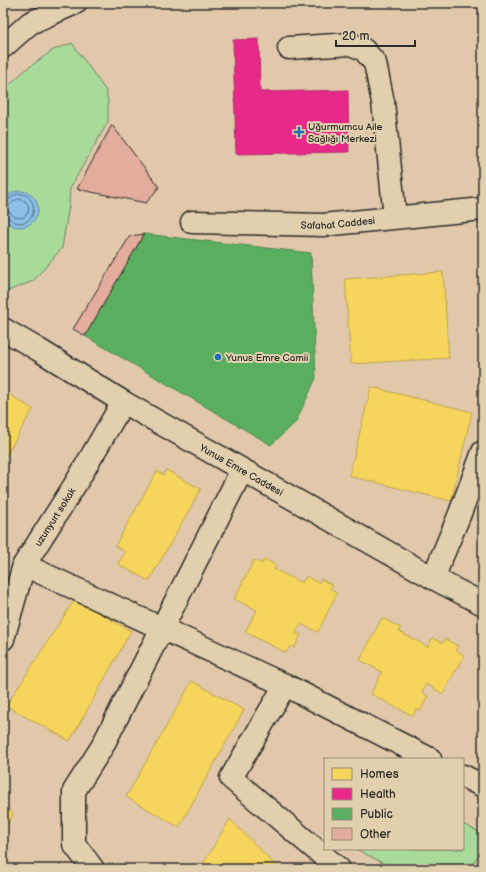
<svg xmlns="http://www.w3.org/2000/svg" width="486" height="872" viewBox="0 0 486 872" font-family="'Balsamiq Sans',sans-serif">
  <style>
    .green { fill: #a8da9a; stroke: #6a8262 }
    .water { fill: #8cc0e9; stroke: #65849d }
    .homes { fill: #f6d55c; stroke: #b9a24d }
    .health { fill: #e7298a; stroke: #af2a6e }
    .public { fill: #5aae61; stroke: #4c8751 }
    .lines { fill: none; stroke-linecap: round; stroke-linejoin: round }
    .shore { stroke: #526777; stroke-width: 1 }
    .building { fill: #e4ac9c; stroke: #2b2b2b }
    .minor-casing { stroke: #2b2b2b; stroke-width: 25 }
    .minor { stroke: #e1cfad; stroke-width: 22 }
    .poi-dot { fill: #1f6fb2; stroke: #e1cfad; stroke-width: 1.5 }
    .labels { text-anchor: middle; stroke-width: 4; stroke-linejoin: round; paint-order: stroke }
    .poi-label { font-size: 10px; fill: #2b2b2b; stroke: #e1cfad; text-anchor: start }
    .street-label { font-size: 10px; fill: #2b2b2b; stroke: #e1cfad }
  </style>
  <rect width="100%" height="100%" fill="#e2c8aa"/>
  <filter id="ink" filterUnits="userSpaceOnUse"><feTurbulence type="fractalNoise" baseFrequency=".025" numOctaves="2"/><feDisplacementMap in="SourceGraphic" scale="8" xChannelSelector="R" yChannelSelector="G"/><feConvolveMatrix kernelMatrix="1 2 1 2 8 2 1 2 1" color-interpolation-filters="sRGB"/></filter>
  <g filter="url(#ink)">
    <path class="green" d="M72 43 106 91 108 101V122L70 188 69 205 62 248 33 281 3 293V91L24 71 53 50Z
      M463 824 483 834V847L470 869H394L356 849H463Z"/>
    <path class="water" d="M2 209a18 18 0 1 1 36 0a18 18 0 1 1-36 0Z"/>
    <path class="homes" d="M443 272 449 358 351 364 345 279Z
      M371 387 472 412 451 501 349 476Z
      M3 391 33 409 3 461Z
      M166 470 201 489 149 581 118 564 125 552 115 546 157 471 163 475Z
      M264 559 276 565 274 569 302 583 306 576 319 583 321 579 332 585 330 589 337 593 318 632 301 624 296 633 301 635 294 648 290 646 286 653 245 632 257 610 234 599 254 560 262 564Z
      M75 599 131 631 70 741 6 706Z
      M382 618 401 628 398 631 428 647 432 638 443 643 445 639 458 646 456 650 464 655 443 694 426 684 422 693 428 696 420 711 416 709 413 716 371 694 382 672 360 660Z
      M192 681 244 710 179 827 126 797Z
      M3 805 13 814 3 833Z
      M230 819 279 869H200Z"/>
    <path class="health" d="M259 39 260 92 348 90 349 152 236 154 233 40Z"/>
    <path class="public" d="M144 234 311 253 316 378 296 422 271 445 85 336Z"/>
    <g class="lines">
      <path class="shore" d="M18 199 25 201 29 207 28 213 22 218 15 217 6 209 13 202Z
        M3 202C10 201 12 194 20 194 38 194 38 223 20 223 12 223 9 216 3 215"/>
    </g>
    <path class="building" d="M112 125 159 187 146 203 77 189Z
      M144 234 85 336 73 329 130 236Z"/>
    <g class="lines">
      <defs>
        <g id="minor">
          <path d="M3 47 30 23 75 3"/>
          <path d="M289 48 351 44 364 50 375 63 383 102 395 217"/>
          <path id="s1" d="M192 222 323 225 483 209"/>
          <path id="s2" d="M3 329 39 350 123 402 433 578 483 604"/>
          <path d="M24 565 285 685 430 759"/>
          <path d="M433 578 459 516 483 452"/>
          <path id="s3" d="M3 639 24 565 76 483 123 402"/>
          <path d="M285 685 231 778 339 869"/>
          <path d="M463 776 483 786"/>
          <path d="M93 869 74 844V791L102 747 242 470"/>
        </g>
      </defs>
      <use href="#minor" class="minor-casing"/>
      <use href="#minor" class="minor"/>
    </g>
  </g>
  <g class="poi-dot">
    <path d="M297 126h4v4h4v4h-4v4h-4v-4h-4v-4h4z"/>
    <circle cx="218" cy="357" r="4"/>
  </g>
  <g class="labels">
    <g class="poi-label">
      <text x="308" y="130">Uğurmumcu Aile<tspan x="308" dy="12">Sağlığı Merkezi</tspan></text>
      <text x="226" y="361">Yunus Emre Camii</text>
    </g>
    <g class="street-label">
      <text dy="4" stroke="none"><textPath href="#s1" startOffset="146">Safahat Caddesi</textPath></text>
      <text dy="4" stroke="none"><textPath href="#s2" startOffset="277">Yunus Emre Caddesi</textPath></text>
      <text dy="4" stroke="none"><textPath href="#s3" startOffset="134">uzunyurt sokak</textPath></text>
    </g>
  </g>
  <rect width="486" height="872" fill="none" stroke="#e1cfad" stroke-width="16"/>
  <rect x="8" y="8" width="470" height="856" fill="none" stroke="#2b2b2b" stroke-width="1.5" filter="url(#ink)"/>
  <rect x="324" y="758" width="140" height="92" fill="#e1cfad" stroke="#988d79"/>
  <rect x="332" y="768" width="20" height="12" fill="#f6d55c" stroke="#988d79"/>
  <text x="360" y="778" font-size="12" fill="#2b2b2b">Homes</text>
  <rect x="332" y="788" width="20" height="12" fill="#e7298a" stroke="#988d79"/>
  <text x="360" y="798" font-size="12" fill="#2b2b2b">Health</text>
  <rect x="332" y="808" width="20" height="12" fill="#5aae61" stroke="#988d79"/>
  <text x="360" y="818" font-size="12" fill="#2b2b2b">Public</text>
  <rect x="332" y="828" width="20" height="12" fill="#e4ac9c" stroke="#988d79"/>
  <text x="360" y="838" font-size="12" fill="#2b2b2b">Other</text>
  <path d="M336 40v6h79v-6" fill="none" stroke="#2b2b2b" stroke-width="2"/>
  <text x="342" y="40" font-size="12" fill="#2b2b2b" stroke="#e1cfad" stroke-width="3" paint-order="stroke">20 m</text>
</svg>
